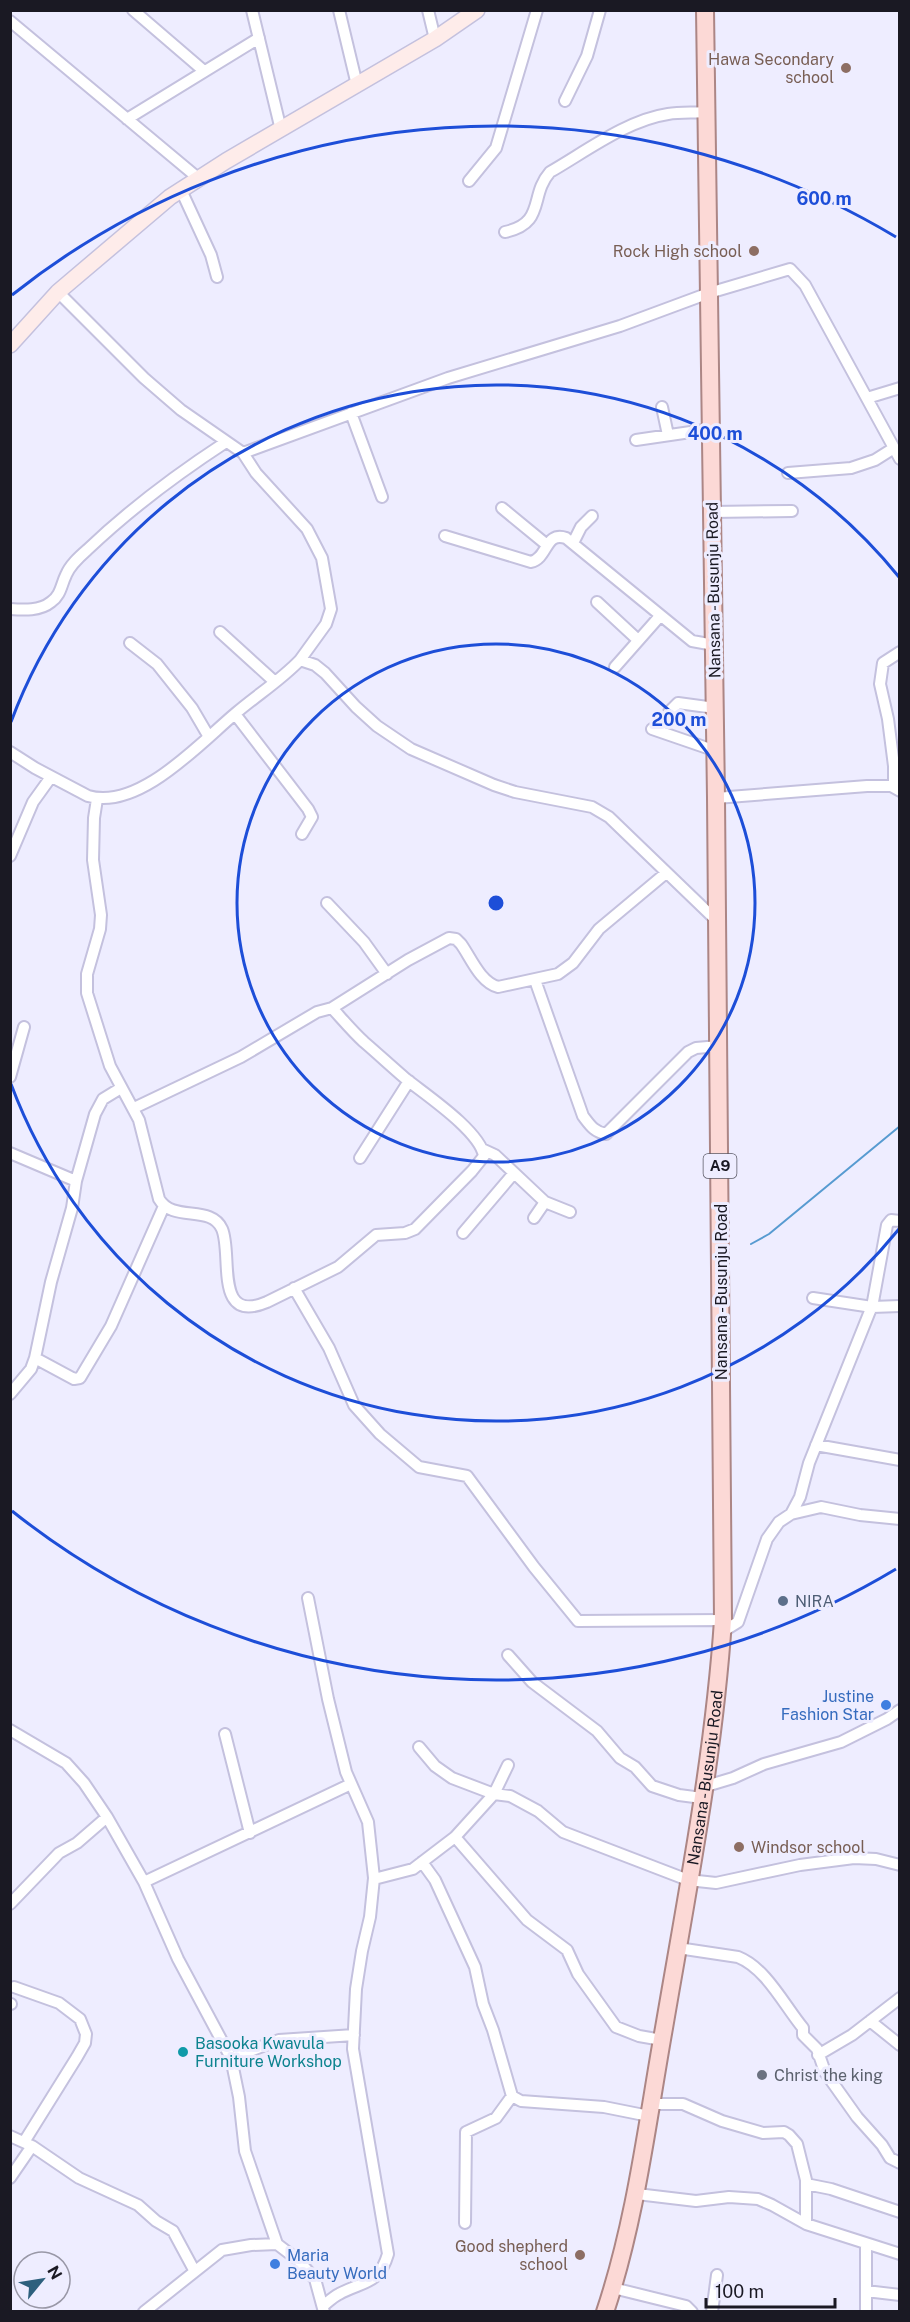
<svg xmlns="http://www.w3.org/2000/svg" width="910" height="2322" viewBox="0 0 910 2322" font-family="'Public Sans',sans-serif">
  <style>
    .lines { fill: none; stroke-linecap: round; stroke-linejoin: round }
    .stream { stroke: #579bd1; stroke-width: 2 }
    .street-casing { stroke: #c4c1de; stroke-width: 14 }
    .secondary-casing { stroke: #c4c1de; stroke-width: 18 }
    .primary-casing { stroke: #ac8685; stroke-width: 20 }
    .street { stroke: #fff; stroke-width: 10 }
    .secondary { stroke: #feecea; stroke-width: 15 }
    .primary { stroke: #fcd9d6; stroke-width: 16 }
    .ring { fill: none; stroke: #1d4ed8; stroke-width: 3 }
    .education-dot { fill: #8d6e63; stroke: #eeedff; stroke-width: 2 }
    .service-dot { fill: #5c6f8a; stroke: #eeedff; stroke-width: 2 }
    .shop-dot { fill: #3f7fe0; stroke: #eeedff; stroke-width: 2 }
    .culture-dot { fill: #0f9aa8; stroke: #eeedff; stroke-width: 2 }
    .worship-dot { fill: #6b7280; stroke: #eeedff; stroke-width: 2 }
    .labels { text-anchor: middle; stroke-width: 6; stroke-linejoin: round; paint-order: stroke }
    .shield { fill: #eeedff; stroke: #5a5965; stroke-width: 1.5 }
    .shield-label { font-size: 15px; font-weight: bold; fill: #1a1923 }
    .education-label { font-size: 16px; fill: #785e54; stroke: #eeedff; text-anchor: end }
    .street-label { font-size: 16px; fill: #1a1923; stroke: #eeedff }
    .service-label { font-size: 16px; fill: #4e5e75; stroke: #eeedff; text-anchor: start }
    .shop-label { font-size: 16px; fill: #366cbe; stroke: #eeedff; text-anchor: end }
    .culture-label { font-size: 16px; fill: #0d838f; stroke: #eeedff; text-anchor: start }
    .worship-label { font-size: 16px; fill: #5b616d; stroke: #eeedff; text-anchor: start }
    .centre { fill: #1d4ed8; stroke: #eeedff; stroke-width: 3 }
    .ring-label { font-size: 18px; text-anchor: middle; font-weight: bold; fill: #1d4ed8; stroke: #eeedff; stroke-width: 6; stroke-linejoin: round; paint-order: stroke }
  </style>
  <rect width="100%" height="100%" fill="#eeedff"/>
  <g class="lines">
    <path class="stream" d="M751 1244 769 1234 900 1126"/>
    <defs>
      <path id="street" d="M133 10 204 71
        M252 10 281 130
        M339 10 357 85
        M428 10 435 39
        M10 21 198 178
        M565 101 587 56 600 10
        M127 119 259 38
        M469 181 496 148 537 10
        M181 190 211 255 217 277
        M505 232C546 223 529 196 550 172 585 152 627 120 668 114 680 112 693 113 706 112
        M58 292 144 378 181 410 243 453 256 473 307 529 322 558 331 609 326 624 300 660
        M867 398 900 388
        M662 407 668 435
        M351 413 382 497
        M636 440 711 429
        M243 453 448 378 620 326 709 293 790 269 805 285 900 459
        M788 473 851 468 875 460 894 448
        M502 508 547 545
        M712 512 792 511
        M445 536 531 562C548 558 545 531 566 538L692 641 714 645
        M573 543 581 527 592 516
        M597 602 638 640
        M10 609C24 610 40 611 51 602 61 595 61 585 66 575 70 565 79 557 87 550 129 510 177 474 226 442
        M220 632 275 682
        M130 643 157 664 192 708 209 737
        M615 667 660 616
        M669 712 678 703 715 708
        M235 714 308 809 312 817 302 834
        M652 729 716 751
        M10 752 35 768 88 796C139 811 200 743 236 713 257 695 281 680 300 660L315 665 325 673 356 707 377 726 411 749 494 785 515 792 592 807 609 817 718 922
        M894 787V766L888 719 880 684 883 663 900 652
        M716 798 867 786H891L900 791
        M97 799 94 818 93 860 101 915 100 929 87 974V993L110 1066 139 1120 159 1199C173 1223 211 1204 222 1229 233 1254 213 1325 267 1302L338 1267 376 1235 405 1233 415 1229 472 1171 484 1156C480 1131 426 1095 406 1079 392 1067 378 1054 364 1042 353 1032 343 1020 332 1008
        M10 856 33 802 51 777
        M327 903 364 942 387 974
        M535 980 583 1116C590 1125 594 1132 606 1134L688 1052 696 1048 719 1046
        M10 1077 24 1027
        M134 1108 241 1057 317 1012 332 1008 408 960 449 938 456 939 461 944C471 958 480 982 498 987L558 974 573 963 599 929 666 873
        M482 1149 495 1155 545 1202 570 1212
        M10 1153 76 1181 72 1208 51 1282 35 1358 31 1369 10 1394
        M360 1158 409 1081
        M76 1181 95 1114 103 1099 121 1088
        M534 1218 545 1202
        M463 1233 514 1173
        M294 1288 329 1348 354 1405 380 1434 419 1467 467 1476 534 1567 578 1621 723 1620
        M813 1298 872 1307 887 1225 891 1220 900 1221
        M35 1358 74 1379 80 1378 111 1326 164 1206
        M816 1445 900 1460
        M791 1514 821 1507 860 1515 900 1519
        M308 1598 328 1699 346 1772 368 1822 374 1878H378L413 1869 455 1837 494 1794 508 1765
        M722 1632 738 1622 767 1539 779 1522 791 1514 800 1497 809 1463 870 1311 872 1307 900 1306
        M508 1655 532 1682 597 1731 620 1758 635 1767 652 1786 679 1795 702 1798
        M10 1730 66 1763 84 1783 107 1817 144 1882 178 1959 231 2058 239 2097 245 2151 277 2244 298 2260 315 2279 324 2312
        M225 1734 250 1833
        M419 1747 435 1766 452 1778 494 1794 510 1796 538 1811 563 1832 688 1880 716 1883 800 1865 854 1858 876 1859 900 1865
        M703 1787 733 1778 764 1764 841 1742 887 1719 900 1710
        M455 1837 527 1920 567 1950 578 1974 616 2027 639 2036 662 2040
        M422 1862 435 1880 475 1967 483 2004 493 2030 512 2096 521 2101 604 2107 649 2116
        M144 1882 351 1784
        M10 1904 59 1853 77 1843 107 1817
        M678 1948 738 1957C766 1968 784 2005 803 2028V2035L817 2049 825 2072 857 2117 882 2145 890 2158 900 2163
        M14 1987 59 2003 80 2019 86 2034 85 2043 77 2057 24 2142
        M10 2004H11
        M870 2021 900 2045
        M818 2055 852 2035 900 1998
        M231 2058 279 2040 354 2035
        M651 2104H683L722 2121 763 2133 784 2132 789 2135 797 2144 806 2180V2224
        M10 2136 32 2146 79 2178 138 2205 156 2221 173 2231 194 2270
        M10 2178 32 2146
        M806 2184 831 2189 900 2212
        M637 2194 696 2201 729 2197 758 2199 772 2205 806 2224 900 2254
        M465 2223 466 2132 496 2118 512 2096
        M866 2245V2312
        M613 2288 686 2306 692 2312
        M866 2291 900 2295
        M323 2306C328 2302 333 2297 339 2294 363 2281 379 2285 388 2254L353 2049 356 1989 362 1951 370 1917 374 1878
        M144 2312 222 2250 251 2245 277 2244
        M712 2312 717 2275"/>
      <path id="secondary" d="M10 345 58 292 170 197 226 161 435 39 477 10"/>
      <g id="primary">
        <path id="s1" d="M605 2312C636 2219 647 2123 664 2028 687 1893 714 1756 723 1620L716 798 705 10"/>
      </g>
    </defs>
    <use href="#street" class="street-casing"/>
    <use href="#secondary" class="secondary-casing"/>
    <use href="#primary" class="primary-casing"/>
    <use href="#street" class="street"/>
    <use href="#secondary" class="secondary"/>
    <use href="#primary" class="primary"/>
  </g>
  <g class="ring">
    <circle cx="496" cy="903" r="259"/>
    <path d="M899 1229A518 518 0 0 1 11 1084M11 722A518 518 0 0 1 899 577"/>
    <path d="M896 1569A777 777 0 0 1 12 1511M12 295A777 777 0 0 1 896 237"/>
  </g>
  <g class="education-dot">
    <circle cx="846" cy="68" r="6"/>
    <circle cx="754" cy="251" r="6"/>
    <circle cx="739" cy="1847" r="6"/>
    <circle cx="580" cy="2255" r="6"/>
  </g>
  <circle class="service-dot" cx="783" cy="1601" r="6"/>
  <g class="shop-dot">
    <circle cx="886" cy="1705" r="6"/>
    <circle cx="275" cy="2264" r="6"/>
  </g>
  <circle class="culture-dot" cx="183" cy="2052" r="6"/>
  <circle class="worship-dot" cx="762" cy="2075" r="6"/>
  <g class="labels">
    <rect class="shield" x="703.5" y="1154" width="33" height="24" rx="4.5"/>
    <g class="shield-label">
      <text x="720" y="1171">A9</text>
    </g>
    <g class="education-label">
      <text x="834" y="65">Hawa Secondary<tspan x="834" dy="18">school</tspan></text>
      <text x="742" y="257">Rock High school</text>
      <text x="751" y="1853" text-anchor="start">Windsor school</text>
      <text x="568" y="2252">Good shepherd<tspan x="568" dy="18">school</tspan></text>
    </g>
    <g class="street-label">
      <text transform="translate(713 590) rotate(-91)" y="6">Nansana - Busunju Road</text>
      <text transform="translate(721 1292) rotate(-90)" y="6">Nansana - Busunju Road</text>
      <text dy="6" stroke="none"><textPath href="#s1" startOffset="544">Nansana - Busunju Road</textPath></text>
    </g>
    <g class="service-label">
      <text x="795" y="1607">NIRA</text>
    </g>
    <g class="shop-label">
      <text x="874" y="1702">Justine<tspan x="874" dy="18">Fashion Star</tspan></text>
      <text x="287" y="2261" text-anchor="start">Maria<tspan x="287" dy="18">Beauty World</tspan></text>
    </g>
    <g class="culture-label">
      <text x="195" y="2049">Basooka Kwavula<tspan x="195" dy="18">Furniture Workshop</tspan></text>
    </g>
    <g class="worship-label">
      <text x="774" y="2081">Christ the king</text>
    </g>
  </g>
  <circle cx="496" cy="903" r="9" class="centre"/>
  <g class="ring-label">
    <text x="824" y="205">600 m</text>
    <text x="715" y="440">400 m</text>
    <text x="679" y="726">200 m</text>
  </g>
  <rect width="910" height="2322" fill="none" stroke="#1a1923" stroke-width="24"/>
  <g transform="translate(42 2280) rotate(60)"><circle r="28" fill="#eeedff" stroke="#9998a7" stroke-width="1.5"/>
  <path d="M0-4.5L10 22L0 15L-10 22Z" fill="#2d607d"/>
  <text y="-9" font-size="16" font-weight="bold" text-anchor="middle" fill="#1a1923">N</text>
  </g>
  <path d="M706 2298v9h129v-9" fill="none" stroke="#1a1923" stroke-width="3"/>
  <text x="715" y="2298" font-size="18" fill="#1a1923" stroke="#eeedff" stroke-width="4.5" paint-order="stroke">100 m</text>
</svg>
